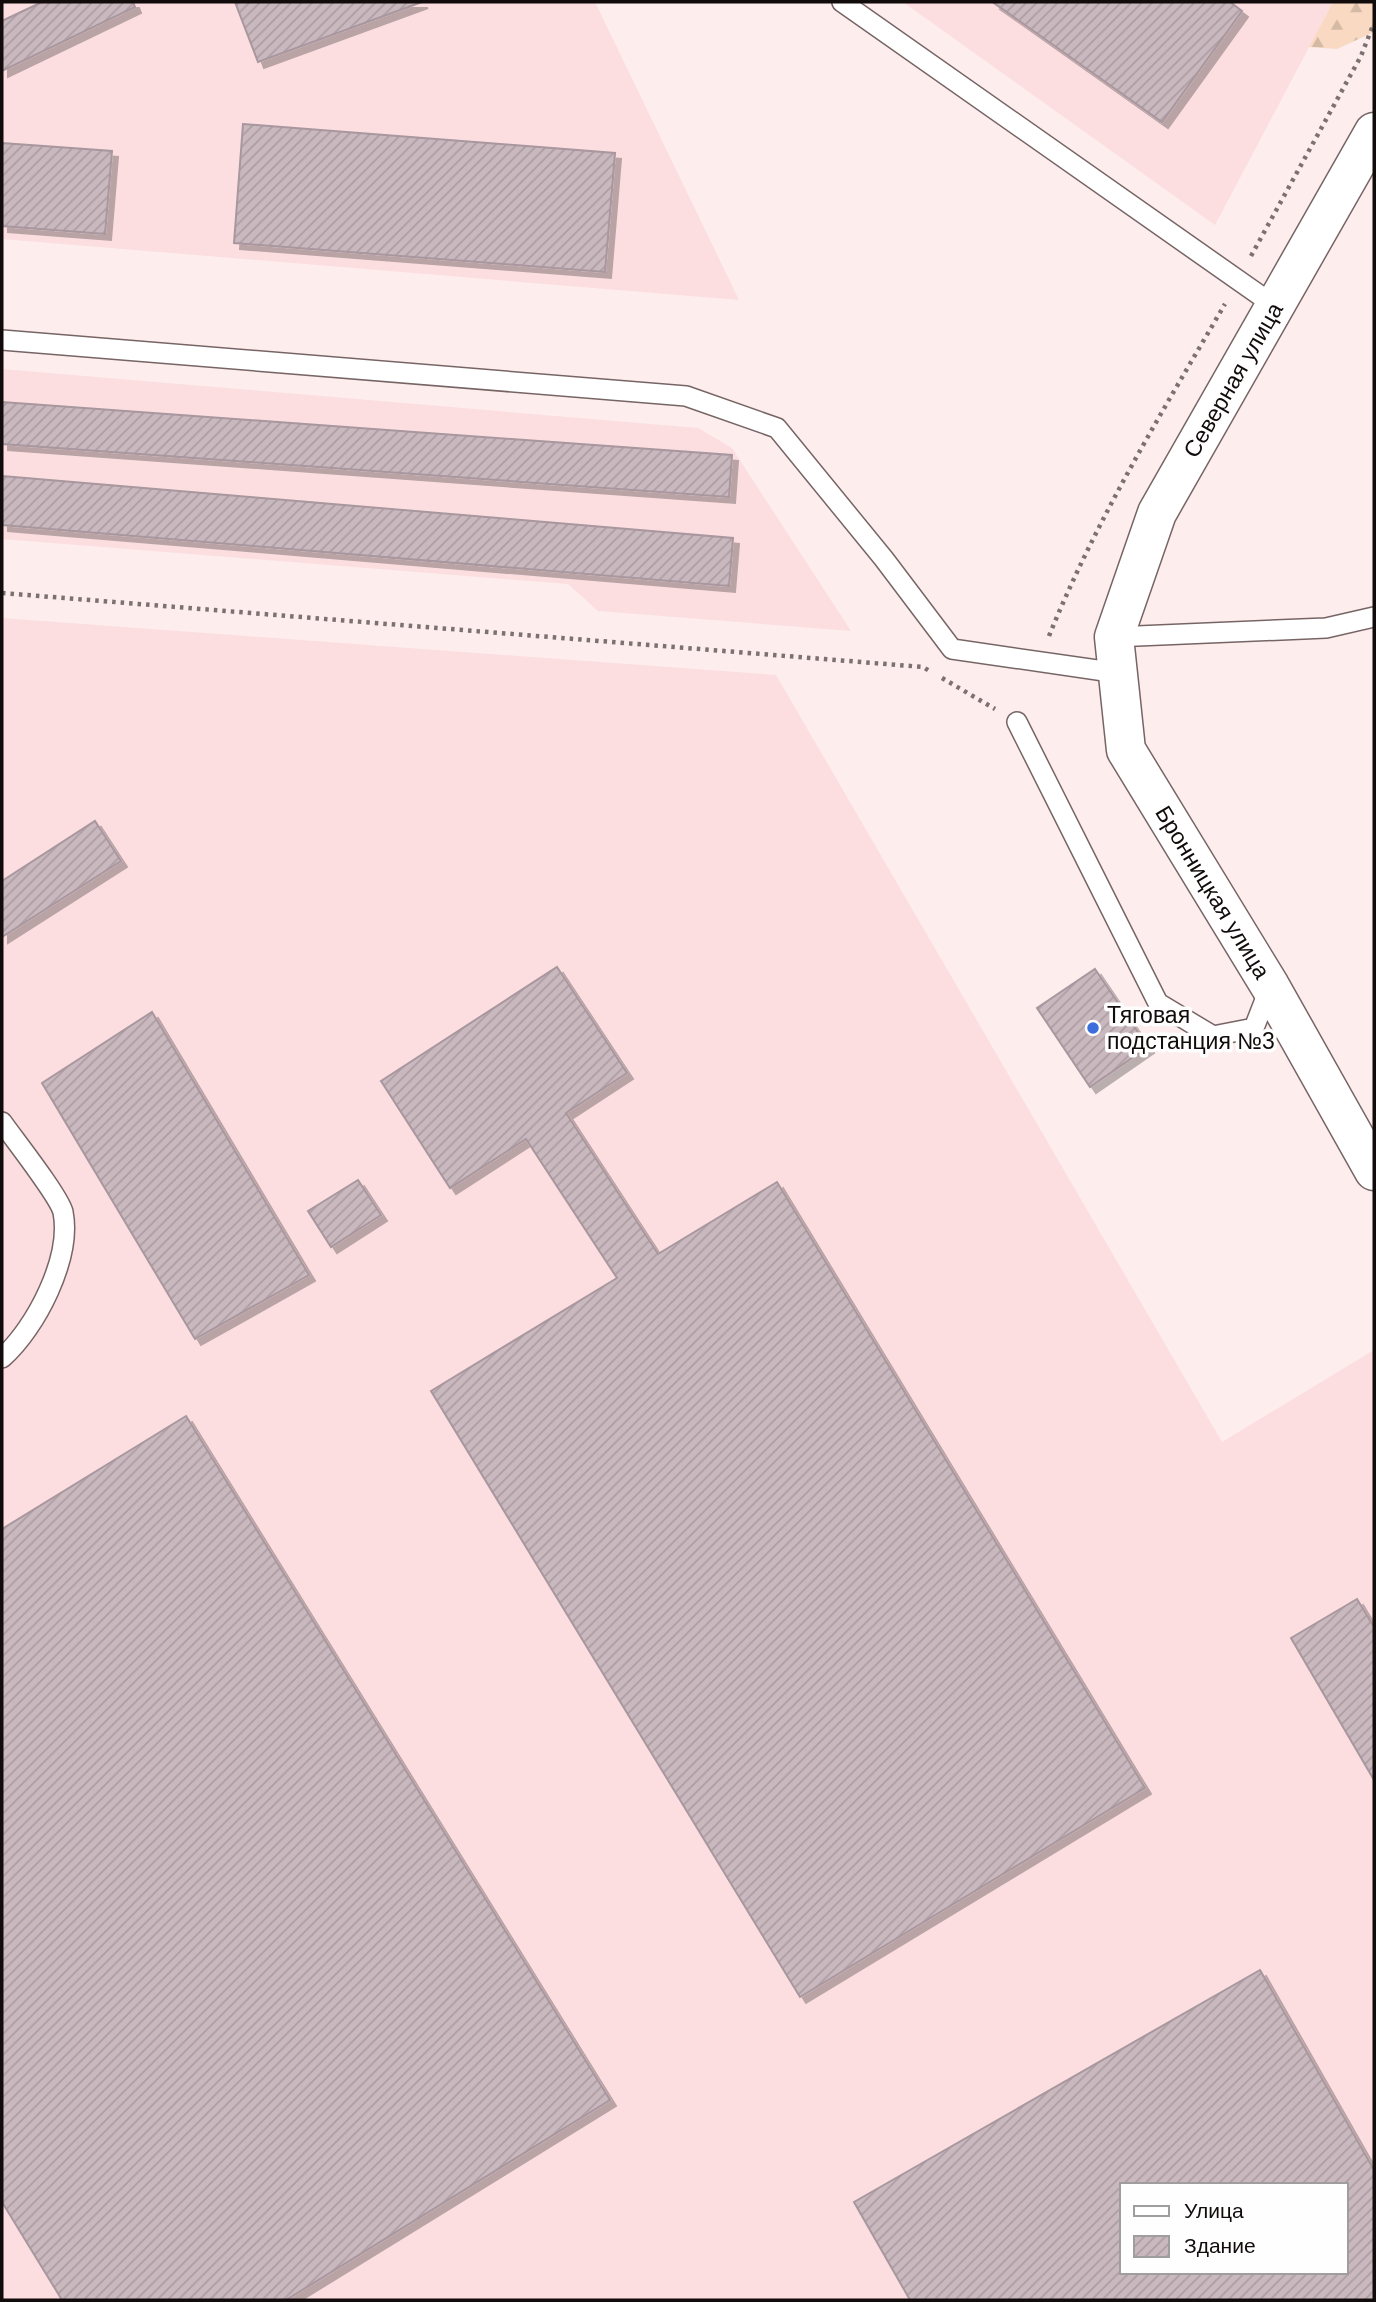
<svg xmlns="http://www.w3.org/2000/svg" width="1376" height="2302" viewBox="0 0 1376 2302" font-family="Helvetica,sans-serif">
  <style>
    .built { fill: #fcdee0; fill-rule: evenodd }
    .forest { fill: url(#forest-firs) }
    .building { fill: url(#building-hatch); stroke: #a8979e; stroke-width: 2; fill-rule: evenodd; filter: url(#shadow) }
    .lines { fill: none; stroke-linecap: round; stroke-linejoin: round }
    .service-casing { stroke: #776566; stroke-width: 22 }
    .minor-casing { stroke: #776566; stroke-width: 41 }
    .path { stroke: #7c7171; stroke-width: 4.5; stroke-dasharray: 3.5 5; stroke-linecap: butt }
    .service { stroke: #fff; stroke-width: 19 }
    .minor { stroke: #fff; stroke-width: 38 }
    .poi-dot { fill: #3b6ddd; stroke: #fefefe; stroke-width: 2.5 }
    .labels { text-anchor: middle; stroke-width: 7; stroke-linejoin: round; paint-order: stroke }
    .street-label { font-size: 23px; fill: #110b0b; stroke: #fefefe }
    .poi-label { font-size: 23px; fill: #110b0b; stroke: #fefefe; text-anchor: start }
  </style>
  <defs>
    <pattern id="forest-firs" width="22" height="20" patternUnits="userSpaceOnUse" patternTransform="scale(1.75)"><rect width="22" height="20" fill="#f9d9c2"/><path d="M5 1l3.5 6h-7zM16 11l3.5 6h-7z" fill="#d4b9a5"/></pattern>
    <pattern id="building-hatch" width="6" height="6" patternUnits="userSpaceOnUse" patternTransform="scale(1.75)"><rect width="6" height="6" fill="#cab8bf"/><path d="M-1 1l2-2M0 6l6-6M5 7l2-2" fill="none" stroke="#ac9da3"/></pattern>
    <filter id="shadow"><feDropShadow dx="6" dy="6" stdDeviation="0" flood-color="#0004"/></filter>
  </defs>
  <rect width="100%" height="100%" fill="#fdeded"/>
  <path class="built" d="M2 2H595L739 300 2 239Z
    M903 2H1333L1215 225Z
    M2 369 698 428 732 448 851 631 598 611 568 584 2 539Z
    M2 618 776 675 1222 1442 1374 1350V2300H2ZM1122 2185H1346V2272H1122Z"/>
  <path class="forest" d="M1333 2H1374V32L1337 49 1309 47Z"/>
  <path class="building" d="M42 2H133L135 7 2 71V21Z
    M235 2H422L258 62Z
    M995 2H1230L1242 11 1162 122 994 3Z
    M243 124 615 153 605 272 234 243Z
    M2 143 112 151 105 234 2 226Z
    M2 402 732 455 729 497 2 444Z
    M2 476 733 538 729 586 2 525Z
    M95 821 121 861 2 937V881Z
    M557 967 627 1073 566 1113 658 1254 777 1182 1145 1788 800 1997 431 1391 617 1278 526 1139 450 1188 381 1081Z
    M1095 969 1148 1047 1090 1087 1037 1008Z
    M152 1012 309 1275 195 1339 42 1083Z
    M358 1180 381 1215 331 1247 308 1211Z
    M186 1416 610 2100 286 2300H62L2 2202V1529Z
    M1357 1599 1374 1627V1780L1291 1638Z
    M1260 1970 1374 2170V2300H910L854 2202ZM1122 2185H1346V2272H1122Z"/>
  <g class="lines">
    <defs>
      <path id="service" d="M842 2 1275 306
        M2 340 686 396 777 428 884 559 952 649 1118 673
        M1114 637 1326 628 1374 617
        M1017 722 1158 1003 1213 1036 1254 1028 1270 987
        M2 1122C14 1139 59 1196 63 1212 72 1258 36 1328 2 1358"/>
      <g id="minor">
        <path id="s1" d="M1374 132 1157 513 1114 637 1126 750 1270 986 1374 1171"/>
      </g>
    </defs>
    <use href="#service" class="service-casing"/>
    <use href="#minor" class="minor-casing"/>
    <path class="path" d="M1251 256 1361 56 1374 23
      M2 593 923 667 931 672
      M1049 636C1096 520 1162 412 1225 304
      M942 678 995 709"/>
    <use href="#service" class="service"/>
    <use href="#minor" class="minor"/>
  </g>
  <circle class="poi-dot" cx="1093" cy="1028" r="7"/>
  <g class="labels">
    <g class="street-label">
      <text transform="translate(1233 380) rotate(-60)" y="8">Северная улица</text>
      <text dy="8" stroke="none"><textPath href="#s1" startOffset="850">Бронницкая улица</textPath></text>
    </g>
    <g class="poi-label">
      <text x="1107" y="1023">Тяговая<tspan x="1107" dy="26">подстанция №3</tspan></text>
    </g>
  </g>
  <rect width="1376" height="2302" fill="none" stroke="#110b0b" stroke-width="7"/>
  <rect x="1120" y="2183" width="228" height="91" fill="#fefefe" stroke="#9f9d9d" stroke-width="2"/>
  <rect x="1134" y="2206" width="35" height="10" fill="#ffffff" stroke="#9f9d9d" stroke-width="2"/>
  <text x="1184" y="2218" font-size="21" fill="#110b0b">Улица</text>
  <rect x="1134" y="2236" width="35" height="21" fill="url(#building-hatch)" stroke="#9f9d9d" stroke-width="2"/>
  <text x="1184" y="2253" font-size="21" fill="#110b0b">Здание</text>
</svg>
